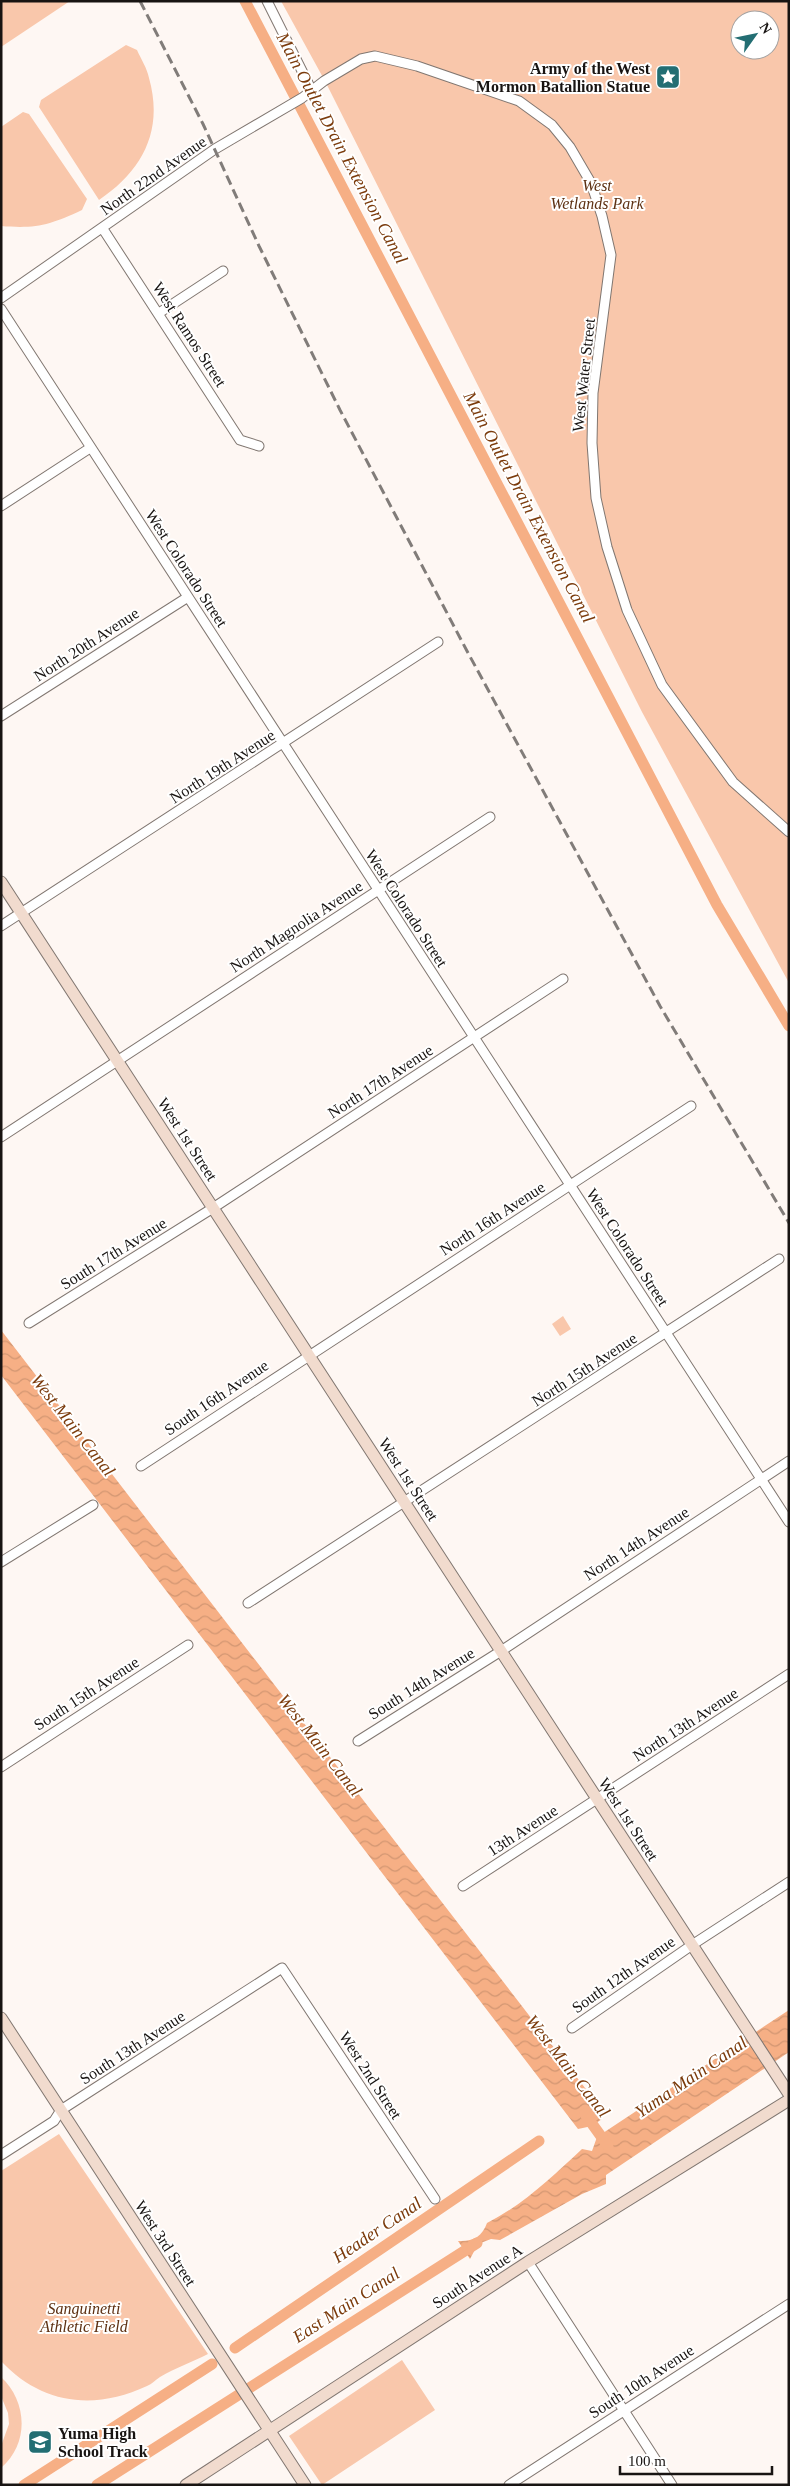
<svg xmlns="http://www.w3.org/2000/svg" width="790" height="2486" viewBox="0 0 790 2486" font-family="'Times New Roman',serif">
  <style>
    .green { fill: #f9c7ab; fill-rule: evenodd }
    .water { fill: url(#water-waves) }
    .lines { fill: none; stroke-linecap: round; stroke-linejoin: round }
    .canal { stroke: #f6af85; stroke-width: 11 }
    .street-casing { stroke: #817771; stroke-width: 11 }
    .secondary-casing { stroke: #817771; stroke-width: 13 }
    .street { stroke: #fff; stroke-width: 9 }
    .secondary { stroke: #f1dbce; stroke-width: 11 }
    .rail { stroke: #817c79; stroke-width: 3; stroke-dasharray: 10 5; stroke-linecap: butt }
    .labels { text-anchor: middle; stroke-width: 4; stroke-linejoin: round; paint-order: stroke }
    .poi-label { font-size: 16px; font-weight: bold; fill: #181412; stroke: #fff; text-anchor: end }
    .street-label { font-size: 16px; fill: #181412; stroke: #fff }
    .park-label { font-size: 16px; font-style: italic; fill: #5d3012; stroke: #fff }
    .water-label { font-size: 18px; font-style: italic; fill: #7b3b0c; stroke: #fff }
  </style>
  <defs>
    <pattern id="water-waves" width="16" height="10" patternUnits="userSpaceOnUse" patternTransform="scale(1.25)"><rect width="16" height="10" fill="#f6af85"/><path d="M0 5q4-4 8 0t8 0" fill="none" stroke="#d29672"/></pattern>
  </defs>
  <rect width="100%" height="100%" fill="#fef7f3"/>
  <path class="green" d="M1 1H70L1 47Z
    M281 1H789V983L642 712 326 83ZM740 20H770V50H740Z
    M126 45 137 50C141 59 147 68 149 78 164 131 142 171 99 200L39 107 41 100Z
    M23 112 29 114 87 199 82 210C50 225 36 229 1 226V127Z
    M563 1316 571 1329 560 1336 552 1324Z
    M59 2134 208 2354C192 2362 175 2368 160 2377 155 2380 152 2384 147 2386 94 2411 41 2404 1 2361V2171Z
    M402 2360 435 2410 322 2485 289 2436Z
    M1 2377C27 2401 30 2443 1 2468V2446L9 2424 8 2413 1 2396Z"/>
  <path class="water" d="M1 1330 602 2110V2119L592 2126 578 2129 1 1375Z
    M789 2010V2052L606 2175V2184L582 2194 500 2240 491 2239 478 2244 470 2259 458 2241C472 2242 482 2237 487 2223 523 2205 553 2176 582 2149L592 2151 597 2137Z"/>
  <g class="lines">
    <path class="canal" d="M245 1 717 905 789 1026
      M585 2114 608 2146
      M235 2348 539 2141
      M24 2485 212 2364
      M97 2485 477 2243"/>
    <defs>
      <path id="street" d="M267 1 312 91
        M103 229 240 440 259 446
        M1 298 215 149 302 98 324 81 361 59 375 56 417 66 519 101 552 125 570 147 591 183 602 216 611 255 593 393 592 443 596 498 607 547 627 610 662 685 733 782 789 832
        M1 309 789 1522
        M159 313 223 271
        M1 506 90 448
        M1 716 188 597
        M1 926 438 642
        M1 1137 490 817
        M29 1323 213 1208 563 979
        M141 1466 691 1106
        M1 1562 93 1505
        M248 1603 779 1259
        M358 1741 501 1651 789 1461
        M1 1767 188 1645
        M463 1886 789 1674
        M572 2028 692 1945 789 1882
        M1 2155 54 2121 61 2110 282 1968 435 2199
        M528 2262 672 2485
        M509 2485 789 2304"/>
      <path id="secondary" d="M1 882 789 2094
        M1 2018 305 2485
        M186 2485 528 2262 789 2100"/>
    </defs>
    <use href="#street" class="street-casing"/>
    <use href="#secondary" class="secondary-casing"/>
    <use href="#street" class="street"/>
    <use href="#secondary" class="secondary"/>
    <path class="rail" d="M140 1 203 124 259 246 340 410 467 651 660 1006 789 1223"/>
  </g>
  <defs>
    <symbol id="sight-square" viewBox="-11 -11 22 22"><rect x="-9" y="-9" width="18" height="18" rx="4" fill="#236e73" stroke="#fff"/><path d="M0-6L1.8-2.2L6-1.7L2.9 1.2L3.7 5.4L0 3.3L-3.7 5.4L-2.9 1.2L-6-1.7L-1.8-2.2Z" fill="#fff"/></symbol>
    <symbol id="school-square" viewBox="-11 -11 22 22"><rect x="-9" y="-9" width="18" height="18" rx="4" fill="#236e73" stroke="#fff"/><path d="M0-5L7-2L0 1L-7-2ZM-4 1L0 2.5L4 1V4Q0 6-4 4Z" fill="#fff"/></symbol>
  </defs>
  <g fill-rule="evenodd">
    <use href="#sight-square" x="654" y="63" width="28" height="28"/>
    <use href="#school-square" x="26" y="2428" width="28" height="28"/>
  </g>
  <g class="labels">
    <g class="poi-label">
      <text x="650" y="74">Army of the West<tspan x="650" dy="18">Mormon Batallion Statue</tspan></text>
      <text x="58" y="2439" text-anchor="start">Yuma High<tspan x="58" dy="18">School Track</tspan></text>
    </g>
    <g class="street-label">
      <text transform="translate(153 175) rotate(-35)" y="6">North 22nd Avenue</text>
      <text transform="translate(190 334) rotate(57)" y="6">West Ramos Street</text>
      <text transform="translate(583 375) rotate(-84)" y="6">West Water Street</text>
      <text transform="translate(187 568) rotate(57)" y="6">West Colorado Street</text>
      <text transform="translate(86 644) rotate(-33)" y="6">North 20th Avenue</text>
      <text transform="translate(222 766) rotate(-33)" y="6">North 19th Avenue</text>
      <text transform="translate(407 908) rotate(57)" y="6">West Colorado Street</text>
      <text transform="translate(296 926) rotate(-33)" y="6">North Magnolia Avenue</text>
      <text transform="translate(380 1081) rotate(-33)" y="6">North 17th Avenue</text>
      <text transform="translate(188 1139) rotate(57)" y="6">West 1st Street</text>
      <text transform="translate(492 1218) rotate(-33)" y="6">North 16th Avenue</text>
      <text transform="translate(628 1247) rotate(57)" y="6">West Colorado Street</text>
      <text transform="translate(113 1253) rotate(-32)" y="6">South 17th Avenue</text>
      <text transform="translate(584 1369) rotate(-33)" y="6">North 15th Avenue</text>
      <text transform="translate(216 1397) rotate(-34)" y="6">South 16th Avenue</text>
      <text transform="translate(409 1479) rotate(57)" y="6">West 1st Street</text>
      <text transform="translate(636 1543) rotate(-33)" y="6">North 14th Avenue</text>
      <text transform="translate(421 1683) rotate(-32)" y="6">South 14th Avenue</text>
      <text transform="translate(86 1693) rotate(-33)" y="6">South 15th Avenue</text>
      <text transform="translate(685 1724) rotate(-33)" y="6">North 13th Avenue</text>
      <text transform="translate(629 1819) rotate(57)" y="6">West 1st Street</text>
      <text transform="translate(522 1830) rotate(-33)" y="6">13th Avenue</text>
      <text transform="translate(623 1974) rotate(-35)" y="6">South 12th Avenue</text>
      <text transform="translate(132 2047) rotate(-33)" y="6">South 13th Avenue</text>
      <text transform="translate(371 2075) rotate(57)" y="6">West 2nd Street</text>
      <text transform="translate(166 2243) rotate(57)" y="6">West 3rd Street</text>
      <text transform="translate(477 2276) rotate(-33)" y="6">South Avenue A</text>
      <text transform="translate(641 2381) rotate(-33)" y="6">South 10th Avenue</text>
    </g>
    <g class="park-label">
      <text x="597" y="191">West<tspan x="597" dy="18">Wetlands Park</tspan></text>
      <text x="84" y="2314">Sanguinetti<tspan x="84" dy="18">Athletic Field</tspan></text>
    </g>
    <g class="water-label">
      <text transform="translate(342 148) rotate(62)" y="6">Main Outlet Drain Extension Canal</text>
      <text transform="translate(529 507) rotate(62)" y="6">Main Outlet Drain Extension Canal</text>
      <text transform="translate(73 1425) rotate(52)" y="6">West Main Canal</text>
      <text transform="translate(320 1745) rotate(52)" y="6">West Main Canal</text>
      <text transform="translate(568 2066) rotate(52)" y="6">West Main Canal</text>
      <text transform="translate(691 2077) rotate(-34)" y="6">Yuma Main Canal</text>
      <text transform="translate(377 2230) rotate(-34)" y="6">Header Canal</text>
      <text transform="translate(346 2305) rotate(-33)" y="6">East Main Canal</text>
    </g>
  </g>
  <rect width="790" height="2486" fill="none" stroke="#181412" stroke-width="5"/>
  <g transform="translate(755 35) rotate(57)"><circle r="24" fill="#ffffff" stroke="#a3a1a0"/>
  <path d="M0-4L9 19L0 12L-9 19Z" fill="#236e73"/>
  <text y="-8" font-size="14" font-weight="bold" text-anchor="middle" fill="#181412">N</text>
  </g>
  <path d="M620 2466v8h152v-8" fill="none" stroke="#181412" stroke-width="2.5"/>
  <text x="628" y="2466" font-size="15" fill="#181412" stroke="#ffffff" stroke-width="4" paint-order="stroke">100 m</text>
</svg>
